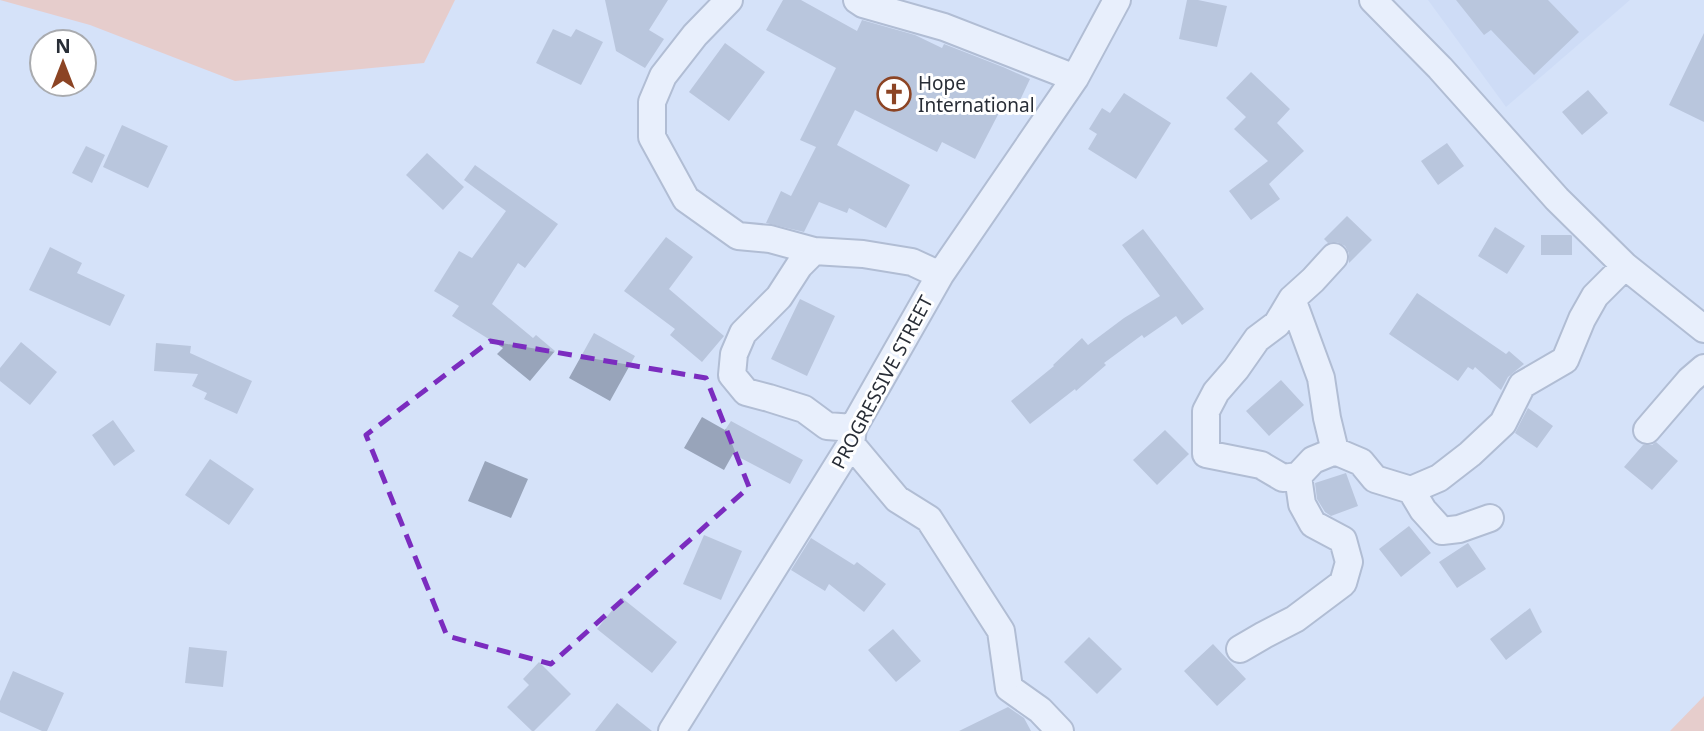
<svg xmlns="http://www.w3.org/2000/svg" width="1704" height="731" viewBox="0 0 1704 731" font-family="'Noto Sans',sans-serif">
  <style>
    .built { fill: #c5d6f2 }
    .green { fill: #fbb396 }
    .building { fill: #98a4ba }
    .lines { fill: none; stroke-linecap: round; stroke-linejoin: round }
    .minor-casing { stroke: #8591a6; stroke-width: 30 }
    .minor { stroke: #fff; stroke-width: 26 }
    .marked { fill: none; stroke: #7b2cbf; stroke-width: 5; stroke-dasharray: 14 9; stroke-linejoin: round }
    .labels { text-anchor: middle; stroke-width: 6; stroke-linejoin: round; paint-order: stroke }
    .poi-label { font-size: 19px; fill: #282d36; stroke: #fff; text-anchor: start }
    .street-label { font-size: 19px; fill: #282d36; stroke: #fff }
  </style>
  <rect width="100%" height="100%" fill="#d5e2f9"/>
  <path class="built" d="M1428 0H1630L1506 107Z"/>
  <path class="green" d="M0 0H455L424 63 235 81 90 25Z
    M1704 696V731H1670Z"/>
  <path class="building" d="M605 0H668L649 30 664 39 645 68 616 51Z
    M783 0H801L857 31 862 20 915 35 942 48 944 44 1003 67 1030 79 1015 111 1003 105 975 159 942 142 937 152 855 110 837 145 910 185 886 228 849 208 847 213 819 202 804 232 766 223 781 191 791 196 816 147 800 140 836 68 766 30Z
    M1187 0H1198L1227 6 1217 47 1179 39Z
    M1456 0H1548L1579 32 1534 75 1491 30 1484 35Z
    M553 29 571 37 576 29 603 42 581 85 536 63Z
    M1704 33V122L1669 105Z
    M725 43 765 72 729 121 689 92Z
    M1251 72 1290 109 1277 123 1304 151 1269 184 1280 199 1251 220 1229 191 1268 161 1234 129 1246 117 1226 98Z
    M1588 90 1608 113 1582 135 1562 112Z
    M1124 93 1171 123 1136 179 1088 149 1097 134 1089 129 1102 108 1110 113Z
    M122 125 168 146 148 188 103 167Z
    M1447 143 1464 166 1438 185 1421 161Z
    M86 146 105 155 92 183 72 173Z
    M427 153 464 187 443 210 406 175Z
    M475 165 558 224 525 268 518 263 492 304 533 338 536 335 555 351 530 381 497 354 503 348 452 316 459 306 434 291 459 251 472 258 506 211 464 180Z
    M1347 216 1372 240 1349 263V253L1345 246 1337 242 1328 243 1324 239Z
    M1495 227 1525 246 1507 274 1478 256Z
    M1143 229 1204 309 1182 325 1176 316 1144 338 1142 335 1104 363 1106 365 1076 391 1075 389 1030 424 1011 401 1054 366 1053 365 1082 338 1088 345 1124 318 1160 296 1122 245Z
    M1541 235H1571L1572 236V255H1541Z
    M666 237 693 257 669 289 724 336 702 362 670 335 675 329 624 291Z
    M50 247 82 263 77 273 125 295 110 326 29 290Z
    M1417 293 1506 354 1509 351 1524 364 1508 377 1501 390 1475 367 1473 370 1468 367 1458 381 1389 334Z
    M800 299 835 316 807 376 771 359Z
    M594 333 635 356 610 401 569 378Z
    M21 342 57 372 30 405 0 381V368Z
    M156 343 191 346 190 353 252 381 237 414 204 399 207 393 192 386 198 374 154 371Z
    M1281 380 1304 405 1269 436 1246 411Z
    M1528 408 1553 426 1537 448 1515 433Z
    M702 417 725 430 731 421 803 460 790 484 733 454 724 470 684 448Z
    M113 420 135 451 114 466 92 435Z
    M1165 430 1189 454 1157 485 1133 460Z
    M1656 442 1678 461 1652 490 1624 467 1643 445H1652Z
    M210 459 254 489 229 525 185 495Z
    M485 461 528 479 511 518 468 501Z
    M1346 473 1358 506 1331 516 1325 512 1317 499 1315 483Z
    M1409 526 1431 553 1401 577 1379 549Z
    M704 535 742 551 721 600 683 584Z
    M811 538 854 565 857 562 886 584 864 612 829 584 825 591 791 570Z
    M1468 543 1486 569 1457 588 1439 562Z
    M622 598 677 642 652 673 597 629Z
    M1530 608 1542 632 1506 660 1490 639Z
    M893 629 921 661 896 682 868 650Z
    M1089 637 1122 669 1097 694 1064 662Z
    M1213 644 1246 679 1217 706 1184 671Z
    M189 647 227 651 223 687 185 683Z
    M539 662 571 694 534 731H532L507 707 529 685 523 679Z
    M13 671 64 693 47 731H42L0 712V701Z
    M617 703 652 731H595Z
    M1008 707 1024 718 1031 731H959Z"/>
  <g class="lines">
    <defs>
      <path id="minor" d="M729 0 695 35 663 76 652 102V137L686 199 738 236 770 239 814 251 863 254 912 262 940 275
        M857 0 863 4 944 27 1075 78
        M1373 0 1440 68 1557 199 1625 266 1704 329
        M814 251 799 266 779 297 743 333 734 354 732 375 746 392 769 398 804 409 827 426 853 428
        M1334 257 1313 280 1292 299 1277 324 1257 339 1236 369 1216 392 1206 411V454L1261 465 1283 478 1298 476 1313 460 1335 451 1361 462 1375 479 1411 490 1439 478 1470 454 1503 423 1522 385 1565 360 1582 319 1595 296 1625 266
        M1292 299 1321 378 1327 418 1335 451
        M1647 430 1690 380 1704 368
        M851 444 897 499 929 519 1001 631 1009 688 1040 710 1060 731
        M1411 490 1423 510 1442 531 1459 529 1490 518
        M1240 649 1264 635 1295 619 1343 583 1349 562 1343 540 1313 524 1302 504 1298 476
        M672 731 851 444 853 428 940 275 1075 78 1117 0"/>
    </defs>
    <use href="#minor" class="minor-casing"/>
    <use href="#minor" class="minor"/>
  </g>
  <path d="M0 0H1704V731H0ZM490 341 706 378 749 487 551 664 447 636 366 435Z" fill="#d5e2f9" fill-opacity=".55" fill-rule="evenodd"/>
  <path class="marked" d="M490 341 706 378 749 487 551 664 447 636 366 435Z"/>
  <defs>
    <symbol id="church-ring" viewBox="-11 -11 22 22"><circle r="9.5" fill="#fff" stroke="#8c4424" stroke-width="1.5"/><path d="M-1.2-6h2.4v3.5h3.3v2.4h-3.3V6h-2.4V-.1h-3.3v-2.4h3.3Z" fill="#8c4424"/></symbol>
  </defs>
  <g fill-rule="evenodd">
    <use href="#church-ring" x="875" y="75" width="38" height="38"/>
  </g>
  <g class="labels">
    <g class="poi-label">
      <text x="918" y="90">Hope<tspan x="918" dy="22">International</tspan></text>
    </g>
    <g class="street-label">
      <text transform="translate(882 382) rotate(-62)" y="7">PROGRESSIVE STREET</text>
    </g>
  </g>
  <g transform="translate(63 63)"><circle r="33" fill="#ffffff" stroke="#a9abaf" stroke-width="2"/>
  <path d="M0-5L12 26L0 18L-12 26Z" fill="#8c4424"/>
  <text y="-10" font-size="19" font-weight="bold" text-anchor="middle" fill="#282d36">N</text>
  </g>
</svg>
